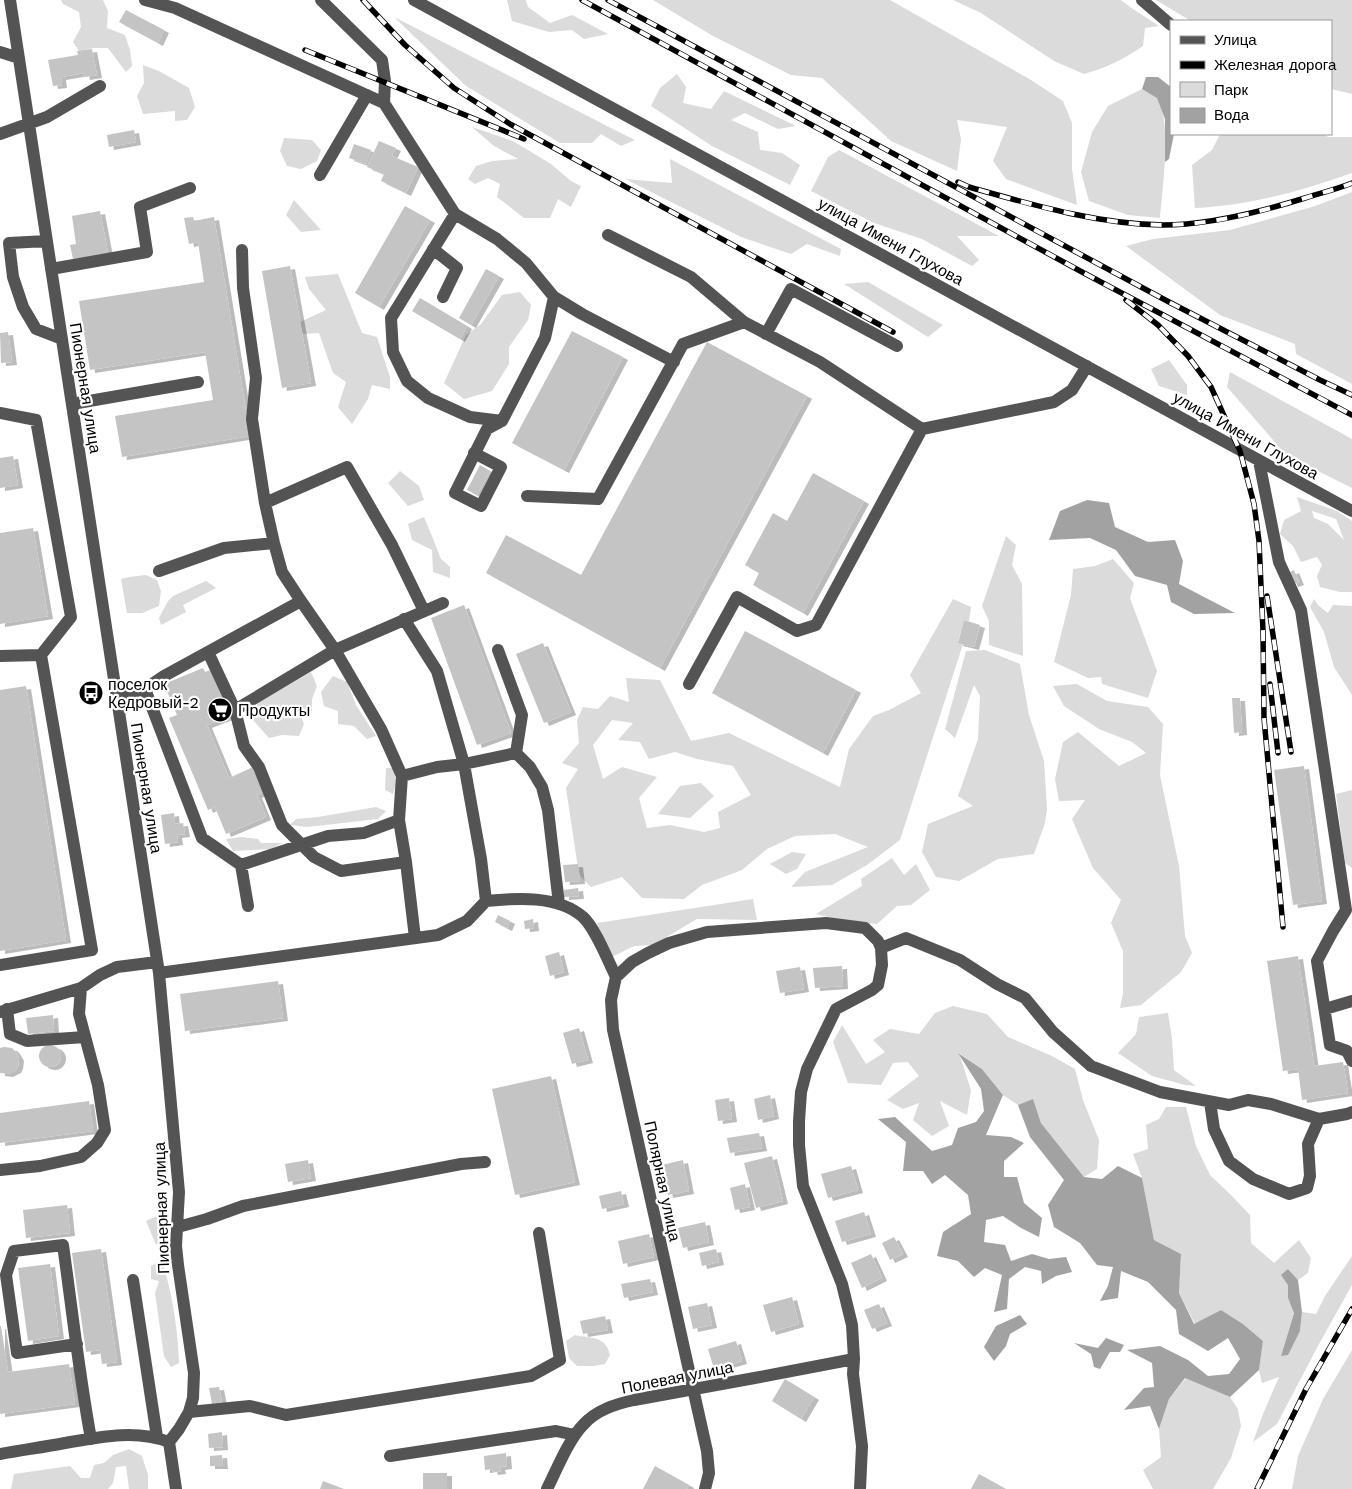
<svg xmlns="http://www.w3.org/2000/svg" width="1352" height="1489" viewBox="0 0 1352 1489" font-family="'Work Sans',sans-serif">
  <style>
    .green { fill: #dbdbdb; fill-rule: evenodd }
    .water { fill: #a2a2a2 }
    .building { fill: #c4c4c4; filter: url(#shadow) }
    .lines { fill: none; stroke-linecap: round; stroke-linejoin: round }
    .minor { stroke: #545454; stroke-width: 12 }
    .rail-casing { stroke: #000; stroke-width: 5.5 }
    .rail { stroke: #fff; stroke-width: 4; stroke-dasharray: 11; stroke-linecap: butt }
    .labels { text-anchor: middle; stroke-width: 4.5; stroke-linejoin: round; paint-order: stroke }
    .street-label { font-size: 16px; fill: #000; stroke: #fff }
    .poi-label { font-size: 16px; fill: #000; stroke: #fff; text-anchor: start }
  </style>
  <defs>
    <filter id="shadow"><feDropShadow dx="5" dy="3" stdDeviation="0" flood-color="#0004"/></filter>
  </defs>
  <rect width="100%" height="100%" fill="#fff"/>
  <path class="green" d="M61 0H103L108 11 107 28 125 35 130 50 132 66 126 72 108 48H94L79 51 73 42 81 27 79 12 63 4Z
    M507 0H526L528 7 550 23 572 15 608 34 584 39 572 30 549 32 512 21Z
    M653 0H890L1031 80 1063 101 1072 123V169L1077 205 1006 179 993 161 1007 127 957 120 961 139 957 171 891 141 822 78 791 75 713 36Z
    M953 0H1121L1130 7 1159 26 1145 28 1143 46C1124 59 1106 68 1084 74L1054 61 981 13Z
    M1156 0H1352V94L1331 89V21H1191Z
    M394 17 609 127 635 140 621 146 601 134 592 143H560L466 86Z
    M143 65 159 71 189 88 195 107 187 120 175 121V111L143 114 137 96 144 83Z
    M677 74 686 87 683 103 711 109 724 91 796 126 778 129 745 113 731 120 758 132 760 150 782 153 800 165 790 185 712 146 651 106 660 88Z
    M1142 89C1146 91 1152 94 1156 97 1173 115 1162 193 1160 218L1128 215 1089 201 1081 172 1092 132 1108 106Z
    M472 127 513 141 551 164 571 181 581 186 571 207 558 199 550 218H524L497 197 500 184 488 178 475 184 468 179 476 166 492 161 518 159 494 146Z
    M1220 134H1324L1328 137H1352V173C1301 191 1249 206 1195 208L1192 165 1212 150Z
    M284 138 312 140 321 150 317 161 301 169 287 166 280 151Z
    M839 150 999 236H957L979 260 972 266 922 239 874 223 811 191 828 157Z
    M670 159 841 249 840 256 807 244 791 254 741 237 625 179 672 183Z
    M1352 192V384L1296 354 1295 344 1220 315 1126 246 1153 239 1230 230 1315 206Z
    M294 200 321 230 301 232 286 215Z
    M338 274 362 333 377 337 390 377V389L372 385 368 399 352 424 338 407 346 382 333 373 319 333 303 334 300 322 326 310 309 289 305 277Z
    M868 282 943 325 928 337 844 284Z
    M520 292 531 305 528 320 509 347V364L492 391 464 399 444 383 466 335 481 324 502 295Z
    M1169 360 1187 385V395L1159 386 1151 369Z
    M1230 372 1352 439V488L1286 455 1227 387Z
    M400 471 419 486 424 500 408 506 388 483Z
    M1297 497 1337 511 1352 521V592H1340L1320 587 1317 576 1322 565 1317 557 1301 562 1293 546 1280 534 1284 520 1301 511ZM1312 511 1336 519 1344 540 1328 524 1314 518Z
    M424 517 432 536 441 559 450 567V578L433 572 432 550 412 540 408 524Z
    M1006 536 1016 545 1012 565 1022 584 1023 656 989 645V621L982 606Z
    M1113 559 1134 583 1130 598 1157 671 1148 698 1102 684 1101 677 1088 678 1054 662 1071 595 1073 569 1095 566Z
    M146 575 157 580 161 591 159 606 142 613H127L121 579 129 577Z
    M206 581 216 588 183 605 186 612 161 625 159 618 168 601 173 596Z
    M953 599 971 607 969 621 964 620 958 642 963 644 900 840 867 865 832 885 791 887 805 872 868 847 835 834 795 836 767 849 742 870 702 885 684 899 642 898 622 877 591 887 579 875 566 788 578 769 562 763 579 743 577 720 583 707 598 709 610 696 629 702 626 678 660 680 691 741 729 733 840 787 849 749 873 716 889 710 921 693 910 675ZM612 720 633 723 618 740 640 742 649 759 675 752 697 759 733 766 751 795 718 812 720 828 704 832 670 825 647 828 639 798 657 777 622 767 603 779 593 745Z
    M1314 599 1319 606 1328 613 1333 605 1352 606V695L1334 667 1324 632 1310 607Z
    M985 650 1020 664 1029 715 1044 761 1047 809 1045 823 1034 854 998 859 959 881 936 877 922 852 928 824 973 806 958 796 978 739 980 696 974 685 955 738 945 729 966 651Z
    M311 672 317 686 312 699V712L299 711 304 724 299 736 282 735 269 738 251 718 258 703Z
    M333 676 347 682 356 705 376 736 367 739 354 726 338 724V711L324 706 321 692Z
    M1077 684 1107 701 1148 707 1163 724 1160 775 1179 866 1185 936 1192 953 1181 972 1141 1005 1120 1008 1123 993V951L1111 923 1121 900 1093 868 1072 819 1085 800 1059 801 1055 779 1063 742 1078 732 1119 766 1146 753 1132 742 1099 729 1064 706 1053 686Z
    M386 768H394L396 784 393 794 385 790Z
    M701 783 714 796 690 818 658 814 680 786Z
    M1352 790V868L1345 863 1336 794Z
    M376 807 386 811 378 819 307 827 290 825 296 819 318 817Z
    M241 837 258 839 261 843H282L271 849 233 851 226 839Z
    M792 852 806 854 797 869 786 874 770 864Z
    M892 858 904 875 916 864 930 890 911 905 897 906 877 924 844 921 816 914 862 886 861 879Z
    M753 899 757 920 697 919 653 945 634 946 612 957 597 923Z
    M953 1006 987 1014 1008 1037 1052 1056 1075 1069 1083 1100 1099 1140 1097 1169 1084 1177 1041 1123 1033 1100 1018 1105 1003 1095 982 1069 959 1053 971 1090 967 1115 940 1101 949 1126 932 1136 913 1120 919 1103 903 1109 887 1100 919 1076 908 1062 893 1063 881 1085 848 1083 833 1042 842 1025 866 1064 885 1052 873 1040 890 1029 919 1034 935 1013Z
    M1168 1013 1172 1039 1174 1070 1196 1086 1185 1085 1152 1076 1118 1053 1136 1034 1139 1017Z
    M1166 1107H1186L1196 1146 1210 1175 1232 1196 1250 1215 1251 1243 1274 1263 1299 1240 1311 1258 1308 1273 1298 1280 1288 1269V1298L1294 1312 1281 1356 1300 1331 1302 1312 1316 1314 1325 1296 1352 1256V1285L1319 1344 1277 1424 1253 1442 1263 1414 1279 1377 1262 1383 1259 1370 1263 1341 1243 1324 1221 1310 1195 1324 1179 1293 1181 1254 1154 1240 1142 1178 1133 1154 1148 1149 1146 1125 1159 1119Z
    M166 1214 162 1225 166 1237 156 1245 146 1221 157 1216Z
    M162 1260C172 1293 178 1329 179 1363L171 1367 164 1356 155 1293 159 1281 151 1279V1266Z
    M575 1335C592 1339 605 1335 610 1355L605 1364 594 1366H577L569 1358 566 1341Z
    M1352 1350V1489H1292L1298 1456 1323 1399Z
    M1186 1378 1230 1397 1238 1409 1241 1426 1231 1458 1213 1489H1153L1143 1470 1161 1457 1159 1429 1169 1399Z
    M129 1449 142 1456 148 1475V1489H129L126 1466 116 1467 113 1483 108 1489H11L14 1474 70 1466 81 1478H90L94 1465 104 1463 113 1455Z"/>
  <path class="water" d="M1146 77H1158L1171 87V134H1174L1169 159 1165 162V119L1157 98 1142 89Z
    M1087 500 1109 503 1115 527 1148 542 1175 540 1183 561 1179 584 1235 613 1194 614 1171 602 1167 585 1135 576 1116 550 1090 538 1049 540 1060 511Z
    M958 1053 982 1069 1003 1095 986 1135 1011 1137 1024 1143 1004 1161V1177H1017L1024 1203 1042 1218 1039 1237 1021 1228 1003 1216 986 1220 984 1242 1005 1245 1011 1261 1032 1254 1049 1259 1066 1257 1072 1272 1056 1276 1042 1284 1041 1271 1025 1267 1009 1279 1007 1309 994 1312 1002 1275 985 1268 974 1277 958 1261 937 1256 943 1232 971 1214 968 1195 945 1175 932 1184 923 1171H903L906 1142 878 1119 895 1117 932 1151 952 1145 958 1128 976 1122 984 1111 981 1089Z
    M1033 1099 1041 1123 1084 1177 1102 1179 1118 1166 1142 1178 1154 1240 1181 1254 1179 1293 1194 1324 1221 1310 1243 1324 1263 1341 1259 1370 1230 1397 1185 1378 1169 1399 1159 1429 1150 1406 1124 1410 1144 1388 1154 1387 1152 1363 1127 1350 1160 1346 1188 1360 1208 1376 1229 1374 1240 1359 1228 1338 1208 1351 1179 1334 1176 1310 1148 1282 1121 1271 1118 1298 1100 1301 1108 1286 1113 1267 1097 1265 1080 1243 1054 1227 1048 1205 1064 1180 1030 1137 1018 1105Z
    M1288 1269 1298 1280 1302 1312 1300 1331 1288 1355 1281 1356 1294 1313 1288 1298V1285L1281 1275Z
    M1020 1315 1027 1324 1010 1334 1006 1346 994 1361 984 1347 996 1326Z
    M1106 1338 1124 1345 1120 1352H1110L1100 1369 1094 1367 1091 1354 1074 1343 1098 1348Z"/>
  <path class="building" d="M126 10 164 30 158 43 119 22Z
    M92 49 97 75 85 77 84 73 61 77 62 85 53 86 48 60 78 55 77 51Z
    M134 130 136 142 109 147 107 135Z
    M379 141 396 148 392 156 418 167 406 193 381 181 384 174 367 167Z
    M354 144 371 150 366 164 349 158Z
    M405 206 430 220 379 307 355 293Z
    M100 211 108 253 73 259 70 245 76 244 72 216Z
    M193 217 194 221 214 217 250 436 122 457 115 416 213 400 205 352 90 370 79 301 204 282 198 242 189 244 184 218Z
    M290 266 311 383 282 388 262 271Z
    M486 269 499 276 471 325 459 318Z
    M420 298 467 326 460 339 412 311Z
    M572 331 623 357 564 470 512 443Z
    M8 332 12 362 1 363 0 333Z
    M707 342 807 396 660 668 486 573 506 535 581 575Z
    M13 456 18 485 0 488V458Z
    M480 465 490 471 477 495 467 490Z
    M813 473 864 501 803 613 753 585 759 573 745 565 773 513 787 521Z
    M33 528 48 616 0 624V533Z
    M1294 570 1299 582 1293 584 1288 573Z
    M464 605 511 733 477 745 431 618Z
    M964 620 980 625 974 647 958 643Z
    M745 631 856 690 823 753 712 693Z
    M543 643 571 712 544 723 516 654Z
    M203 668 205 672 211 670 230 716 207 725 229 778 253 767 263 792 257 795 266 817 226 834 215 807 208 810 169 718 177 715 164 684Z
    M26 686 66 940 0 951V690Z
    M1232 698H1240L1242 732 1234 733Z
    M1304 766 1322 901 1293 905 1274 770Z
    M174 813 175 824 183 823 185 834 177 835 178 842 165 844 161 815Z
    M578 864 580 881 565 882 563 865Z
    M578 888 579 896 564 897V890Z
    M498 915 510 921 507 928 495 922Z
    M533 919 534 928 525 929 524 921Z
    M559 952 564 972 550 976 545 956Z
    M1298 956 1314 1066 1343 1062 1348 1093 1302 1100 1298 1069 1283 1071 1267 961Z
    M842 966 843 986 815 988 813 968Z
    M800 967 804 989 780 993 776 971Z
    M278 981 283 1018 185 1031 180 994Z
    M53 1015 54 1031 28 1034 26 1018Z
    M579 1028 588 1060 572 1064 563 1033Z
    M39 1056a11 11 0 1 1 22 0a11 11 0 1 1-22 0Z
    M4 1047 12 1048 15 1051 19 1058 18 1066 16 1070 8 1074 0 1073V1048Z
    M551 1076 575 1182 515 1195 492 1089Z
    M770 1095 774 1116 758 1120 754 1099Z
    M729 1098 732 1119 718 1121 715 1100Z
    M89 1101 93 1131 0 1143V1113Z
    M759 1133 762 1148 730 1153 727 1138Z
    M772 1156 783 1201 756 1208 744 1163Z
    M308 1160 311 1178 288 1182 285 1164Z
    M683 1160 689 1191 668 1195 662 1165Z
    M851 1166 858 1190 828 1198 821 1174Z
    M745 1184 750 1207 735 1210 730 1188Z
    M621 1191 624 1204 602 1209 599 1196Z
    M67 1205 70 1233 26 1238 23 1210Z
    M864 1212 871 1234 842 1242 835 1221Z
    M705 1222 709 1242 683 1248 678 1228Z
    M649 1234 654 1257 623 1264 618 1241Z
    M894 1237 903 1254 890 1260 882 1243Z
    M101 1249 117 1362 102 1364 100 1350 86 1352 72 1253Z
    M716 1249 719 1262 702 1266 699 1253Z
    M871 1254 882 1278 862 1288 851 1263Z
    M50 1264 59 1336 28 1341 18 1268Z
    M650 1279 653 1292 624 1298 621 1284Z
    M792 1297 799 1324 771 1332 763 1305Z
    M707 1303 712 1325 693 1329 688 1307Z
    M879 1304 887 1323 872 1329 864 1310Z
    M605 1316 608 1330 583 1334 580 1321Z
    M0 1326H1L8 1372 69 1364 75 1404 0 1414Z
    M736 1341 742 1361 714 1369 708 1349Z
    M785 1379 814 1397 801 1419 772 1401Z
    M219 1387 222 1402 212 1404 209 1388Z
    M222 1432 223 1447 209 1448 208 1434Z
    M506 1453 507 1466 500 1467 501 1471 493 1472 492 1469 485 1470 484 1456Z
    M222 1455 223 1466H210V1456Z
    M655 1466 689 1485 687 1489H643Z
    M423 1473H447V1489H423Z
    M979 1474 1006 1489H971Z
    M323 1481 344 1489H320Z"/>
  <g class="lines">
    <path class="minor" d="M10 0 159 973 179 1192 176 1246 178 1265 194 1373 193 1398 189 1412 179 1429 169 1442 176 1489
      M145 0 175 8 384 103 455 214 497 239 526 263 554 297 582 314 674 362
      M321 0 382 60 385 81 384 103
      M414 0C727 170 1039 341 1352 511
      M1142 0 1171 25
      M0 52 19 58
      M0 134 47 117 100 86
      M320 175 367 95
      M455 214 391 318 393 352 407 381 428 398 470 417 502 421
      M608 235 691 277 744 322
      M47 241 9 243 13 277 23 307 36 329 62 339
      M433 249 457 268 443 297
      M242 250 243 288 256 378 252 419 265 503 274 543 282 572 301 601 335 650 381 729 402 776 399 820 406 862 415 938
      M51 269 147 252 140 207 190 188
      M766 334 791 289 897 346
      M72 404 198 382
      M0 413 36 420 71 617 41 655 92 950 0 965
      M474 453 501 467 481 506 455 493 487 429 502 421 545 338 554 297
      M1259 461 1279 562 1301 610 1346 910 1333 931 1317 961 1330 1045 1347 1051 1352 1061
      M527 496 598 499 683 344 744 322 820 362 922 429
      M265 503 347 467 392 545 424 611
      M159 571 224 548 274 543
      M208 652 235 710 244 746 259 767 282 825 314 857 341 871 406 862
      M0 656 41 655
      M689 684 737 597 797 631 816 625 922 429 1054 402 1072 390 1087 366
      M145 689 202 838 241 865 248 906
      M117 696 145 689 164 676 301 601
      M235 710 335 650 443 603
      M516 753 530 767 542 787 548 810 559 904
      M402 776 437 767 464 764 516 753 522 715 498 650
      M241 865 328 836 364 833 399 820
      M486 901C516 898 558 895 583 917 596 929 608 961 616 977
      M881 948 906 938 960 960 997 984 1025 998 1053 1032 1091 1066 1160 1092 1229 1105 1248 1100 1271 1104 1319 1119 1347 1114 1352 1112
      M159 973 438 935 467 921 486 901 481 859 464 764 437 671 404 619
      M616 977 632 962 648 953 669 943 707 932 826 923 865 928 878 941 881 948 882 965 878 985 872 990 836 1009 807 1069 801 1092 799 1121V1145L803 1186 842 1284 852 1325 854 1359 853 1374 862 1446 860 1489
      M616 977 611 1000 613 1030 707 1451 709 1473 705 1489
      M7 1009 10 1034 27 1041 85 1037
      M1325 1009 1352 1001
      M0 1012 81 988
      M1210 1102 1214 1129 1229 1161 1253 1179 1289 1194 1307 1188 1310 1176 1308 1144 1319 1119
      M0 1170 40 1166 81 1157 97 1143 105 1130 98 1085 79 1014 81 988 100 975 117 967 157 962
      M178 1227 207 1219 243 1206 461 1164 485 1162
      M133 1280 157 1437
      M77 1344 17 1353 6 1275 14 1251 63 1245C72 1309 79 1374 91 1439
      M189 1412 250 1406 286 1415 531 1376 560 1360 539 1233
      M0 1454C22 1450 44 1447 65 1443 99 1437 136 1429 169 1442
      M390 1456 556 1431 575 1435
      M547 1489C556 1471 569 1439 583 1425 596 1410 616 1404 634 1400L760 1377 854 1359"/>
    <defs>
      <path id="rail" d="M363 0 405 45 454 88 510 124 893 332
        M582 0 1082 272 1352 415
        M608 0 1169 302 1320 380 1352 395
        M305 50 524 139
        M958 182 969 187C1033 205 1097 224 1163 225 1210 225 1260 212 1305 198 1321 193 1337 189 1352 183
        M1126 300 1158 325 1188 356 1211 387 1240 451 1254 504 1259 541 1263 631 1264 718 1283 927
        M1267 596 1291 752
        M1270 684 1278 753
        M1257 1489 1306 1389 1352 1309"/>
    </defs>
    <use href="#rail" class="rail-casing"/>
    <use href="#rail" class="rail"/>
  </g>
  <defs>
    <symbol id="bus-disc" viewBox="-11 -11 22 22"><circle r="9.5" fill="#000" stroke="#fff"/><path d="M-5-6H5V4H4V6H2V4H-2V6H-4V4H-5ZM-3.5-4V0h7V-4ZM-3.5 1.2v1.5H-2V1.2ZM2 1.2v1.5H3.5V1.2Z" fill="#fff"/></symbol>
    <symbol id="supermarket-disc" viewBox="-11 -11 22 22"><circle r="9.5" fill="#000" stroke="#fff"/><path d="M-6-5.5h2.5l.6 2H6L4.5 2H-2.5L-4.4-4H-6ZM-1.5 3.2a1.3 1.3 0 1 0 .1 0ZM3 3.2a1.3 1.3 0 1 0 .1 0Z" fill="#fff"/></symbol>
  </defs>
  <g fill-rule="evenodd">
    <use href="#bus-disc" x="77" y="679" width="28" height="28"/>
    <use href="#supermarket-disc" x="206" y="696" width="28" height="28"/>
  </g>
  <g class="labels">
    <g class="street-label">
      <text transform="translate(891 241) rotate(29)" y="6">улица Имени Глухова</text>
      <text transform="translate(86 388) rotate(81)" y="6">Пионерная улица</text>
      <text transform="translate(1246 435) rotate(29)" y="6">улица Имени Глухова</text>
      <text transform="translate(147 788) rotate(81)" y="6">Пионерная улица</text>
      <text transform="translate(663 1181) rotate(78)" y="6">Полярная улица</text>
      <text transform="translate(161 1208) rotate(-92)" y="6">Пионерная улица</text>
      <text transform="translate(677 1377) rotate(-11)" y="6">Полевая улица</text>
    </g>
    <g class="poi-label">
      <text x="108" y="690">поселок<tspan x="108" dy="18">Кедровый-2</tspan></text>
      <text x="238" y="716">Продукты</text>
    </g>
  </g>
  <rect x="1170" y="20" width="162" height="115" fill="#ffffff" stroke="#999999"/>
  <rect x="1180" y="36" width="25" height="8" fill="#545454" stroke="#999999"/>
  <text x="1214" y="45" font-size="15" fill="#000000">Улица</text>
  <rect x="1180" y="61" width="25" height="8" fill="#000000" stroke="#999999"/>
  <text x="1214" y="70" font-size="15" fill="#000000">Железная дорога</text>
  <rect x="1180" y="82" width="25" height="15" fill="#dbdbdb" stroke="#999999"/>
  <text x="1214" y="95" font-size="15" fill="#000000">Парк</text>
  <rect x="1180" y="108" width="25" height="15" fill="#a2a2a2" stroke="#999999"/>
  <text x="1214" y="120" font-size="15" fill="#000000">Вода</text>
</svg>
